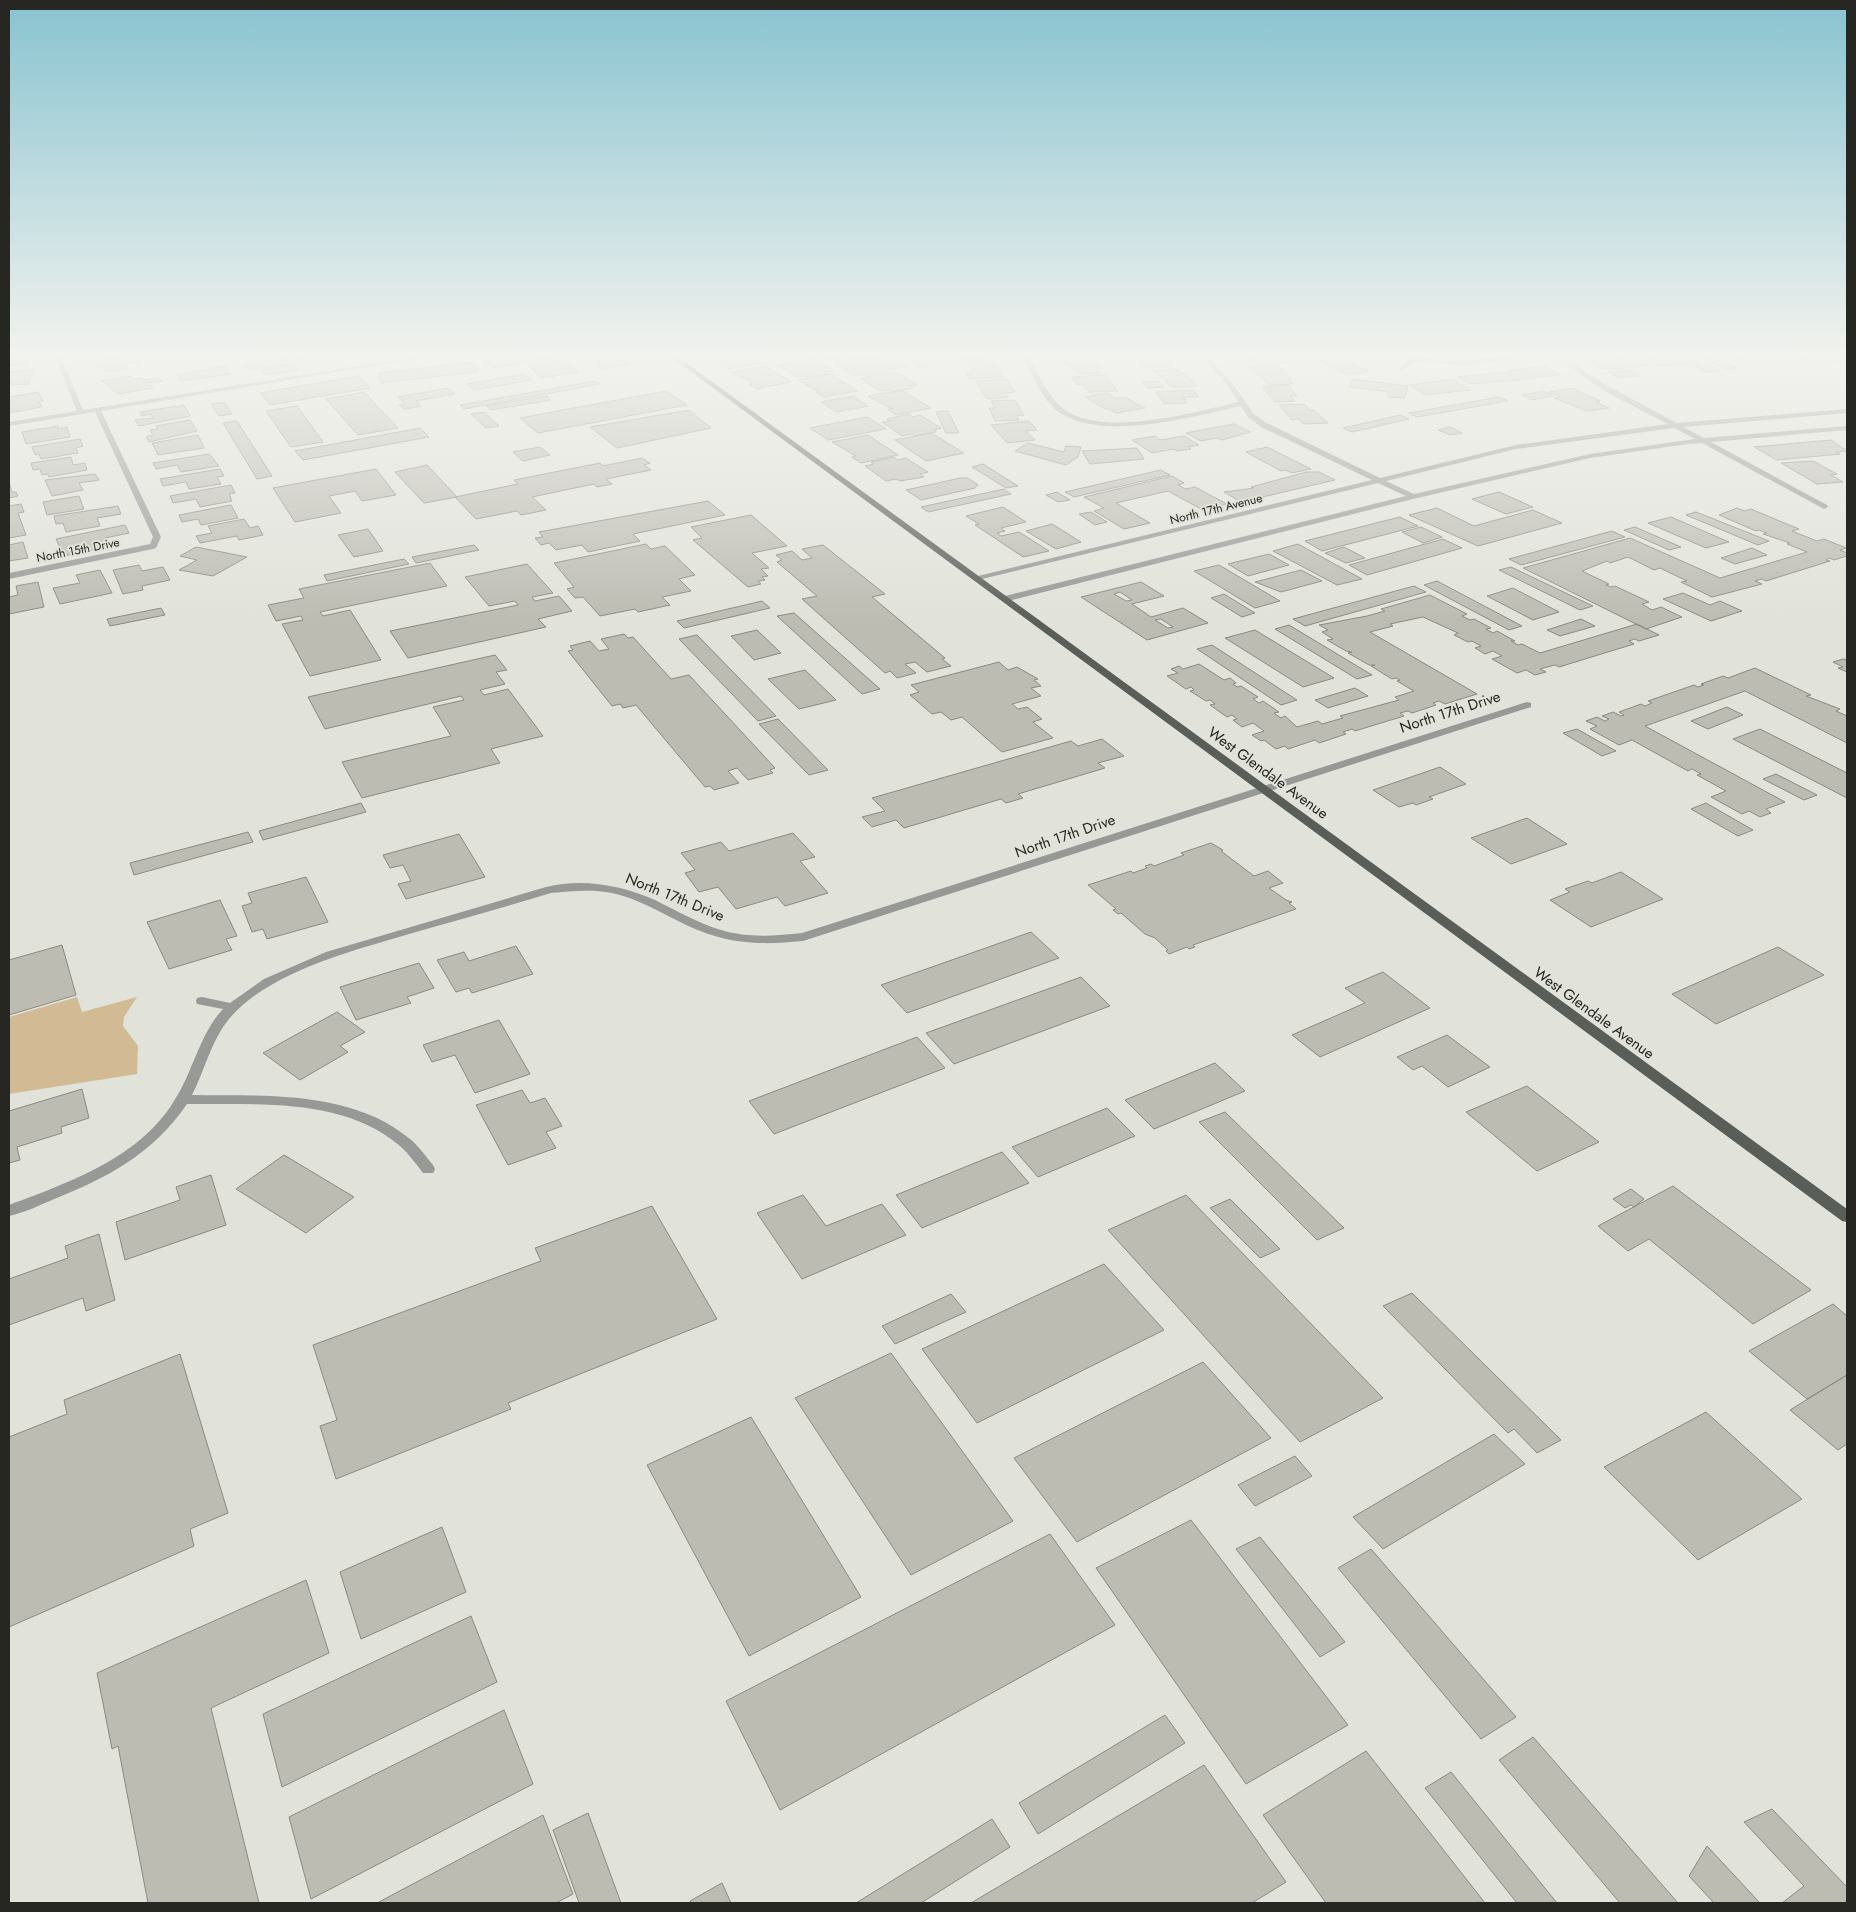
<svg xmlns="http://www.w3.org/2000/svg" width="1856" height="1912" viewBox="0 0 1856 1912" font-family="Jost,sans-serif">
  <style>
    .green { fill: #d2bb94 }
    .building { fill: #bdbcb3; stroke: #8b8a82; fill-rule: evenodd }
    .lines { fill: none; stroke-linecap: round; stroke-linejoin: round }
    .minor { fill: #979996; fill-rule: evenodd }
    .major { fill: #5a5e59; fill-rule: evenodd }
    .labels { text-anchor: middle; stroke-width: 4; stroke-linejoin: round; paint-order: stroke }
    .far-street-label { font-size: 12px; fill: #262723; stroke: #e1e3da }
    .street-label { font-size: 15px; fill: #262723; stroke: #e1e3da }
  </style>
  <rect width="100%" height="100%" fill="#e1e3da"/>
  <path class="green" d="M77 997 82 1012 137 997 124 1017 123 1026 138 1046 137 1074 9 1094V1017Z"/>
  <path class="building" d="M9 354H23L26 364 9 366Z
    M290 354H324L325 355 296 360Z
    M499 354H569L571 355 493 368 480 357Z
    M583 354H617L631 364 604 369Z
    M742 354H773L782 360 728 369 713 359Z
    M803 354H825L829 357 839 355 850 361 839 363 833 359 827 361 819 356 809 358Z
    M866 354H891L854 360 848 357Z
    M909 354H921L929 367 917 368Z
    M955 354H990L993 358 960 360Z
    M1133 354H1172L1174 356H1164L1171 362H1165L1169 366 1147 368Z
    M1239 354H1268L1273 358 1282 357 1289 362 1257 364Z
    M1707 354H1748L1755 357 1725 363 1737 368 1726 369 1699 357 1711 356Z
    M1792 354H1823L1816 362 1789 357Z
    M1831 354H1841L1847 359 1843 363 1827 360 1833 356Z
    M134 355 139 362 124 364 127 368 107 372 104 367 99 368 95 361Z
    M1084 355 1102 368 1096 369 1100 373 1079 374 1068 364H1064L1057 357Z
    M1688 355 1702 363 1659 366 1644 357Z
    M890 356 908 366 855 376 838 365Z
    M290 357 295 363 249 370 244 364Z
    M1343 357 1356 364H1354L1369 372 1347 375 1319 361Z
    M1637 358 1650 365 1616 369 1601 368 1589 361Z
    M564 359 579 372 542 378 527 365Z
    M805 359 816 360 833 371 825 372 829 374 808 378 805 376 796 377 779 366Z
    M988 360 990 364H996L1004 377 969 379 966 373H973L966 361Z
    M473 362 477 372 381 383 378 373Z
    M293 364 298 370 266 375 261 370Z
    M225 365 231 374 181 381 177 375Z
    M1278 365 1292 379H1288L1293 384 1269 385 1248 366Z
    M1709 365 1720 371 1705 372 1694 366Z
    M766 366 791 382 756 389 749 384 753 383 732 372Z
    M1544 366 1561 375 1523 379 1506 371Z
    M33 369 29 384 9 385V372Z
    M1176 369 1180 373H1185L1197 386 1171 387 1153 370Z
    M1630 370 1641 376 1619 378 1608 372Z
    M887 372 891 374 898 373 917 385 910 386 913 388 893 392 889 390 880 391 861 379 869 378 866 376Z
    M1504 372 1521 380 1470 384 1457 377Z
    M524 374 532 380 474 390 467 384Z
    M831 374 858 391 824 397 816 392H820L798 380Z
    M1105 375 1118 391 1089 392 1082 384 1077 385 1071 377Z
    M131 376 134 379 141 377 145 380 158 378 162 381 148 383 153 388 118 394 102 381Z
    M359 376 370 388 270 405 260 393Z
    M1006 379 1015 392 1005 393 1008 397 987 399 976 381Z
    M1353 379 1408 386 1405 398 1388 397 1389 392 1350 387Z
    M1453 379 1470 390 1425 395 1410 385Z
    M596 381 600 384 464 409 460 405Z
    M1159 381 1164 387 1147 388 1142 382Z
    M1288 385 1297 396H1291L1295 401 1275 402 1262 387Z
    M448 388 455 394 416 401 421 406 404 409 399 405 405 404 398 397Z
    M1572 388 1600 401 1596 402 1609 408 1587 411 1554 398 1560 397 1549 392Z
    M901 390 931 408 896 415 888 409H892L868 396Z
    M1194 390 1198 397H1183L1187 403 1164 404 1156 392Z
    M666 391 687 405 538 433 520 418Z
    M1543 391 1553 396 1532 400 1522 395Z
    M38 392 43 401 39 402 42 407 9 413V397Z
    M364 392 398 428 358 435 326 399Z
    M1107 393 1115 398 1125 397 1145 408 1116 413 1109 409H1105L1085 397Z
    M546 396 551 400 491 410 486 406Z
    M853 396 868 406 836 412 821 402Z
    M1499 397 1508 401 1417 417 1409 413Z
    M1015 400 1024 415 1017 416 1019 420 995 421 989 408H995L991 401Z
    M224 402 232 414 219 416 211 404Z
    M1304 404 1310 410H1314L1328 423 1303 424 1298 419 1292 420 1279 405Z
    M184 405 190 416 139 426 135 420 153 418 151 414 142 416 140 412Z
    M297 406 323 442 291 447 266 411Z
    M689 410 711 428 617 448 590 427Z
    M948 411 959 433H946L936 412Z
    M484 412 499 426 486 428 471 414Z
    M909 414 913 417 920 415 941 428 934 430 936 432 915 436 912 434 902 436 882 422 890 421 887 419Z
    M1400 415 1409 419 1352 432 1343 428Z
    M867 417 886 429 828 440 810 428Z
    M190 420 197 431 149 442 146 437 153 435 150 430 158 429 156 426Z
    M237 421 272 476 257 479 223 423Z
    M1029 421 1037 430 1026 431 1035 440 1007 443 991 425Z
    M1234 424 1250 432 1222 440 1217 438 1201 441 1186 433Z
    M58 426V429L67 427 70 437 26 444 22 432Z
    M1450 427 1462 433 1450 435 1438 430Z
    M420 428 429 437 303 460 295 451Z
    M931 433 964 453 926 461 895 440Z
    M198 435 204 448 158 455 152 443Z
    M868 435 898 455 861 463 852 457 856 456 832 442Z
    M1155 436 1160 440 1184 436 1199 445 1188 447 1191 449 1177 451 1173 449 1152 453 1132 440Z
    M80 439 83 446 76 448 78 453 41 459 39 454 35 455 32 447Z
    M1831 440 1847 451 1836 452 1840 454 1777 460 1754 447Z
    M1028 443 1064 452 1066 446 1081 447 1078 457 1066 465 1015 451Z
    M540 447 550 455 523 461 513 452Z
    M1267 447 1311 469 1292 473 1285 470 1281 471 1246 452Z
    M1137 448 1144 459 1090 464 1082 451Z
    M209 454 219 466 181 472 177 465 156 469 153 463Z
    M71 457 73 465 85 463 87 470 49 477 48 474 42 475 40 469 33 470 31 463Z
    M894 457 898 460 906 458 928 472 920 474 924 477 900 481 896 479 886 481 865 466 874 464 871 462Z
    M642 458 650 463 644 465 651 470 606 479 612 484 597 487 594 484 532 497 546 510 521 515 517 511 476 519 455 497 518 484 514 480 600 463 603 466Z
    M1813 461 1837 474 1831 475 1843 482 1817 484 1781 463Z
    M983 464 1018 486 1006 488 972 467Z
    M427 465 457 497 424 503 395 472Z
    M220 469 224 476 217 477 221 484 189 489 186 482 163 486 160 479Z
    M376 469 396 495 362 501 355 491 329 496 341 513 295 522 273 488Z
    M1161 470 1170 475 1074 497 1065 492Z
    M1307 472H1319L1335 480 1241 502 1224 492 1254 488 1251 487Z
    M95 474 99 480 79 483 83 490 52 496 45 480Z
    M1172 476 1184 483 1178 485 1186 489 1195 487 1227 504 1203 510 1168 491 1116 503 1150 523 1124 529 1094 511 1104 508 1084 497Z
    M960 478H968L978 485 975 488 921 500 906 490Z
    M9 482 12 492H16L18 496 9 498Z
    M231 485 235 493 229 494 232 501 200 507 196 499 173 503 170 496Z
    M1004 489 1011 494 928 512 921 507Z
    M1057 492 1070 500 1058 502 1046 495Z
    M1499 492 1533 507 1506 514 1472 499Z
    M79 496 84 509 47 515 43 502Z
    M708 501 725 515 633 534 640 541 588 552 582 545 556 550 549 543 541 545 535 538 543 537 539 532Z
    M21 504 24 512 18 513 26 535 9 538V506Z
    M231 505 238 518 201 525 198 519 182 522 179 515Z
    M118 506 121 514 97 518 100 526 66 532 63 523 56 524 54 516Z
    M1003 507 1026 522 1001 528 1005 531 997 533 1001 536 1019 532 1049 551 1023 557 975 525 979 524 966 516Z
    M1437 508 1474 526 1533 510 1562 523 1478 546 1409 515Z
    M1737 508 1745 511 1751 509 1799 529 1792 531 1817 541 1824 539 1846 548 1840 550 1847 553V556L1834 560 1829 558 1826 560 1830 561 1766 581 1762 579 1755 581 1762 584 1712 597 1681 582 1687 581 1660 568 1654 570 1628 557 1610 563 1607 561 1582 571 1609 584 1606 585 1611 587 1615 586 1649 602 1642 604 1652 610 1661 607 1682 617 1646 629 1523 568 1630 538 1720 578 1807 552 1787 544 1790 543 1763 534 1767 533 1759 530 1756 531 1719 515Z
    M1091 512 1107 522 1095 525 1079 514Z
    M1696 512 1769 541 1758 545 1686 515Z
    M751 515 787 546 752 553 769 568 761 569 768 576 762 577 765 580 758 581 761 584 748 587 693 540 702 538 691 527Z
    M1400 517 1418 526 1322 551 1305 541Z
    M1671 517 1729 542 1706 548 1648 523Z
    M244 519 250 528 258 526 263 535 239 540 237 536 200 543 196 536 212 533 208 526Z
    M1052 524 1081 542 1056 549 1026 531Z
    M125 525 129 533 105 538 110 546 64 556 56 539Z
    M1421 527 1442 537 1423 543 1402 532Z
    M1635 527 1681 547 1669 550 1624 530Z
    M368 529 383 551 354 557 338 535Z
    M1612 531 1625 537 1521 565 1509 559Z
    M1443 539 1462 548 1367 575 1349 565Z
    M23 542 28 558 9 561V545Z
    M646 544 651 549 665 546 695 575 679 579 691 591 662 597 670 605 638 612 635 609 600 616 583 597 575 598 567 589 574 587 554 563Z
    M1298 544 1362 579 1337 585 1273 551Z
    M474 545 479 550 416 563 412 557Z
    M823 545 885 594 872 597 945 658 942 659 951 666 927 672 915 662 905 664 916 673 897 678 890 671 885 673 802 599 817 596 777 562 782 560 776 555 792 551 802 560 812 558 802 549Z
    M196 547 247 557 213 576 179 570 197 560 180 556Z
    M1344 547 1365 558 1346 563 1325 553Z
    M1752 548 1767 555 1735 564 1721 558Z
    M1269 554 1289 565 1248 576 1228 564Z
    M404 559 409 564 327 581 324 575Z
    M430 563 447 586 320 612 323 616 350 610 381 660 310 676 282 624 303 620 301 616 276 621 268 605 304 598 299 589Z
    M527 564 553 593 532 597 535 601 559 596 572 611 538 619 546 627 408 658 390 631 518 605 515 601 489 606 465 577Z
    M139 565 142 571 163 567 170 580 142 586 143 590 123 594 113 570Z
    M1219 565 1280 601 1255 608 1194 571Z
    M1511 567 1593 606 1580 610 1499 570Z
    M100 570 112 593 60 604 53 588 80 583 76 575Z
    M1301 570 1322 581 1281 592 1255 582Z
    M1437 581 1522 626 1509 630 1424 585Z
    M38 582 44 607 9 614V597L18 595 16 586Z
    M1141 582 1164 596 1132 604 1151 617 1183 608 1208 623 1147 640 1081 597ZM1120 592 1132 600 1126 601 1114 594ZM1161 619 1173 627 1168 628 1155 620Z
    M1414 586 1426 592 1305 626 1293 619Z
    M1513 588 1559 612 1533 620 1487 596Z
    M1683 593 1710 605 1720 601 1742 611 1711 621 1663 599Z
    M1224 594 1255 613 1242 617 1211 598Z
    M1430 595 1467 614 1462 616 1470 620 1474 619 1491 628 1486 629 1493 633 1497 631 1515 641H1511L1518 645 1522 644 1540 653 1637 624 1659 635 1639 641 1635 639 1629 641 1634 644 1559 667 1555 665 1540 669 1546 672 1535 675 1526 670 1517 673 1492 659 1502 656 1493 651 1485 654 1475 648 1481 646 1472 641 1468 642 1454 635 1458 633 1423 617 1390 624 1393 626 1370 632 1477 694 1445 704 1439 701 1433 703 1436 705 1412 713 1408 711 1400 713 1404 716 1355 731 1352 729 1343 732 1346 734 1319 743 1315 740 1288 749 1285 746 1276 749 1264 740 1261 741 1252 735 1264 731 1253 723 1242 727 1233 720 1237 719 1232 715 1227 717 1210 705 1215 704 1210 700 1206 701 1190 691 1194 690 1191 687 1186 689 1167 676 1178 673 1171 669 1179 666 1183 669 1199 664 1224 680 1230 678 1236 683 1233 684 1237 687 1241 686 1258 697 1253 699 1259 703 1263 701 1279 712 1274 713 1281 718 1285 716 1297 727 1318 721 1322 724 1343 718 1340 716 1399 700 1395 697 1414 691 1397 681 1400 680 1396 678 1392 679 1371 666 1375 665H1369L1348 653 1352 652 1346 651 1327 640 1333 639 1322 632 1328 630 1319 625 1367 616 1385 611 1381 609Z
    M762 601 770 608 684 628 677 621Z
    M161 608 165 615 110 626 107 619Z
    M794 613 880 689 862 694 777 616Z
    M1581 619 1595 626 1560 636 1547 630Z
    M1289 625 1372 675 1357 679 1275 629Z
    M757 630 781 653 754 660 731 636Z
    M1255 630 1334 678 1303 687 1225 638Z
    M624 634 628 638 633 637 671 679 689 675 775 768 770 770 773 773 748 780 737 768 728 771 739 783 714 790 710 786 705 787 636 705 623 708 620 704 612 706 568 651 573 650 570 646 590 641 599 651 609 649 601 639Z
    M697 635 776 716 758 721 679 639Z
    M1212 645 1297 700 1281 705 1197 649Z
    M495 655 507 670 496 672 505 684 480 690 484 695 508 689 543 736 491 749 500 763 362 798 342 762 451 736 433 707 464 700 461 696 325 729 308 697Z
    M1843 659 1847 660V672L1838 668 1843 667 1833 662Z
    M999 662 1008 670 1017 667 1038 679 1034 680 1041 686 1031 688 1041 696 1012 704 1018 709 1027 707 1042 719 1033 722 1053 738 1002 752 962 717 951 720 941 712 932 714 910 695 919 692 911 685Z
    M1755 668 1811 695 1806 696 1840 709 1836 711 1847 716V743L1745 691 1645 726 1785 802 1766 809 1771 813 1760 817 1749 811 1742 814 1711 797 1726 791 1697 775 1701 774 1692 769 1688 771 1632 740 1619 745 1590 729 1597 726 1586 721 1597 717 1605 721 1609 719 1602 716 1613 712 1621 716 1624 715 1619 712 1641 704 1645 706 1652 703 1648 701 1694 685 1698 687 1704 685 1701 684 1723 676 1728 678Z
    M805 670 836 700 799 709 768 679Z
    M1355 688 1368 696 1328 708 1315 700Z
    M1727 707 1743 715 1708 729 1691 721Z
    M778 719 828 770 809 775 759 724Z
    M1577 729 1616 751 1602 756 1563 733Z
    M1760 729 1847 773V798L1733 739Z
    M1102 739 1124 756 1098 763 1105 768 1018 794 1023 798 1006 803 1001 799 904 828 896 820 872 827 862 817 885 811 872 798 1071 741 1078 746Z
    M1440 767 1466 784 1429 797 1433 799 1416 805 1413 803 1399 807 1373 790Z
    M1776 774 1817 795 1804 800 1763 779Z
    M361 803 366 812 263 840 259 831Z
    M1706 803 1753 830 1738 836 1691 809Z
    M1527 818 1567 844 1511 864 1471 838Z
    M248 832 253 842 134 875 130 863Z
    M793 833 815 857 800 861 828 893 785 906 777 897 736 909 718 887 699 892 685 873 695 870 681 853 721 842 729 851Z
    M459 834 485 877 406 899 398 884 411 881 403 865 390 868 383 855Z
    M1211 843 1223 850 1221 851 1254 876 1268 871 1283 883 1269 888 1286 900 1292 902 1289 903 1296 909 1193 945 1195 947 1189 949 1187 947 1169 954 1166 951 1168 950 1155 938 1145 934 1121 913 1118 914 1113 910 1116 909 1088 885 1131 871 1133 873 1147 868 1145 866 1151 864 1154 866 1184 855 1181 853Z
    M1621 872 1663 899 1591 927 1550 900 1570 892 1565 889 1588 881 1592 883Z
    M306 877 328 922 267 939 263 929 252 932 242 906 252 903 248 893Z
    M220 900 237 936 226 939 232 950 169 969 147 922Z
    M1031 932 1059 958 907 1013 881 985Z
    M62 945 76 995 9 1015V960Z
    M516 946 533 974 472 993 469 988 456 992 437 960 464 952 469 961Z
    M1778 947 1824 975 1716 1024 1672 994Z
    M419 963 434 988 407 997 411 1003 356 1020 340 987Z
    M1383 972 1430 1008 1320 1057 1292 1035 1365 1003 1345 988Z
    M1081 977 1110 1006 954 1064 926 1033Z
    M337 1012 365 1032 340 1046 348 1052 300 1080 263 1053Z
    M499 1020 530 1074 475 1093 455 1055 432 1062 423 1045Z
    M1447 1035 1490 1067 1448 1087 1422 1066 1413 1070 1397 1057Z
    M917 1037 945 1068 774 1134 749 1101Z
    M1215 1063 1245 1091 1154 1129 1125 1100Z
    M1527 1086 1599 1142 1537 1171 1466 1112Z
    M82 1089 89 1118 61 1127 62 1133 17 1147 20 1160 9 1163V1111Z
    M522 1090 530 1103 545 1098 562 1126 546 1132 556 1148 508 1165 476 1105Z
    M1107 1108 1135 1136 1038 1177 1012 1147Z
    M1225 1112 1344 1228 1317 1240 1199 1122Z
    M1002 1152 1029 1183 922 1228 896 1195Z
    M284 1155 354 1197 306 1233 236 1189Z
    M211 1175 226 1225 125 1260 116 1222 180 1200 176 1187Z
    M1673 1186 1811 1290 1753 1324 1649 1239 1628 1251 1598 1226Z
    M1631 1189 1644 1199 1634 1207 1631 1205 1625 1208 1613 1199Z
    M803 1195 826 1226 882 1204 906 1235 802 1279 757 1213Z
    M1186 1195 1383 1398 1300 1442 1108 1230Z
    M1230 1199 1280 1249 1260 1258 1210 1208Z
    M652 1206 717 1319 508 1403 511 1409 336 1479 320 1426 337 1420 313 1345 541 1261 535 1248Z
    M99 1234 115 1300 86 1311 83 1298 9 1325V1279L68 1258 65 1246Z
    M1104 1264 1164 1330 977 1423 922 1349Z
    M1412 1293 1561 1440 1537 1453 1514 1429 1508 1433 1383 1306Z
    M951 1294 966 1312 895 1344 882 1326Z
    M1833 1304 1847 1316V1375L1807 1399 1749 1351Z
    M891 1353 1013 1521 911 1575 795 1398Z
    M180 1354 228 1513 190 1529 194 1546 9 1627V1437L67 1414 64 1400Z
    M1203 1362 1271 1438 1077 1542 1014 1458Z
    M1847 1375V1444L1838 1450 1790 1410Z
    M1706 1412 1802 1499 1698 1560 1604 1467Z
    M751 1417 861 1597 749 1656 647 1465Z
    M1494 1434 1525 1464 1383 1549 1353 1517Z
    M1295 1456 1312 1476 1255 1506 1238 1485Z
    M1191 1520 1348 1725 1246 1784 1096 1568Z
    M442 1527 466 1592 361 1639 340 1572Z
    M1050 1534 1115 1625 780 1810 726 1701Z
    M1260 1537 1345 1642 1320 1657 1236 1549Z
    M1371 1549 1516 1717 1481 1739 1338 1568Z
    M306 1580 329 1653 211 1708 259 1903H148L118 1746 112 1749 97 1673Z
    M471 1616 497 1682 282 1787 263 1714Z
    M504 1710 533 1784 311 1899 289 1817Z
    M1165 1715 1185 1743 1038 1834 1019 1803Z
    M1533 1737 1678 1903H1620L1499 1760Z
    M1366 1751 1485 1903H1326L1263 1815Z
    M1204 1765 1286 1882 1252 1903H971Z
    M1451 1772 1557 1903H1517L1425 1788Z
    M1772 1809 1847 1887V1903H1782L1804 1886 1744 1822Z
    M588 1813 621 1903H579L553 1830Z
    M543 1815 573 1894 556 1903H377Z
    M992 1819 1010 1847 921 1903H856Z
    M1707 1846 1760 1903H1714L1689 1876Z
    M722 1883 731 1903H691L690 1901Z"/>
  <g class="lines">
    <path class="minor" d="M54 354H60L83 410 433 354H446L101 411 161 537 156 548 153 549 9 579V573L150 544 153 537 95 412 9 426V422L77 411Z
      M1020 354H1026C1037 369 1044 389 1057 403 1093 442 1194 412 1239 402L1227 385 1200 354H1206L1232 383 1254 414 1267 423 1380 478 1516 445 1668 424C1640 409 1575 380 1561 354H1567L1572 362 1602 383 1677 423 1847 409V413L1683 427 1704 438 1847 426V430L1711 442 1827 505 1828 507 1824 509 1702 443 1688 444 1590 458 1413 499 1004 602 1000 599 1001 597 1406 496 1378 483 974 581V577L1372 480 1261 427 1248 417 1241 406C1194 416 1091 446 1052 406 1038 392 1031 370 1020 354ZM1674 428 1695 439 1590 454 1414 494 1386 481 1516 449Z
      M1391 354 1450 361 1548 354 1469 365 1416 362 1402 370 1400 369V367L1409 361Z
      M1527 702 1531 703V707L803 941C774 944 744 945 715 936 679 926 649 901 612 893 592 889 571 891 551 893 508 906 466 918 423 930 363 948 269 970 229 1019 211 1041 205 1070 192 1095 265 1096 351 1090 410 1139 419 1146 426 1157 433 1165L435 1169 433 1173H423C416 1164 409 1154 400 1146 343 1097 257 1105 187 1104 153 1154 107 1178 52 1200 38 1206 23 1213 9 1216V1205C70 1182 143 1157 177 1096 194 1068 200 1034 223 1009L197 1004 196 1001 197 998 202 997 230 1003 264 979 326 952 546 887C582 878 621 885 655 900 677 911 698 923 721 930 747 938 775 936 802 933Z"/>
    <path class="major" d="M667 354H674L1847 1209V1222L1842 1221Z"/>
  </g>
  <linearGradient id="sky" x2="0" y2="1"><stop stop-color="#88c3d0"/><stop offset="0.57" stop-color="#f2f2ee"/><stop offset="1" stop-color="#f2f2ee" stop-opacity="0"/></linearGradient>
  <rect width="1856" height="621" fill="url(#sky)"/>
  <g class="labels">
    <g class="far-street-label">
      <text transform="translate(1216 509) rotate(-14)" y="4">North 17th Avenue</text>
      <text transform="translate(78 550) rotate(-11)" y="4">North 15th Drive</text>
    </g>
    <g class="street-label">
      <text transform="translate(1450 712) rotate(-18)" y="5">North 17th Drive</text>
      <text transform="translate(1268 773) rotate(36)" y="5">West Glendale Avenue</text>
      <text transform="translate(1065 836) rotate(-19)" y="5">North 17th Drive</text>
      <text transform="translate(675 897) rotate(22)" y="5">North 17th Drive</text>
      <text transform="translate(1594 1013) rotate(36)" y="5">West Glendale Avenue</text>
    </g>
  </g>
  <rect width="1856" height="1912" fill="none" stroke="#262723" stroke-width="20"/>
</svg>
